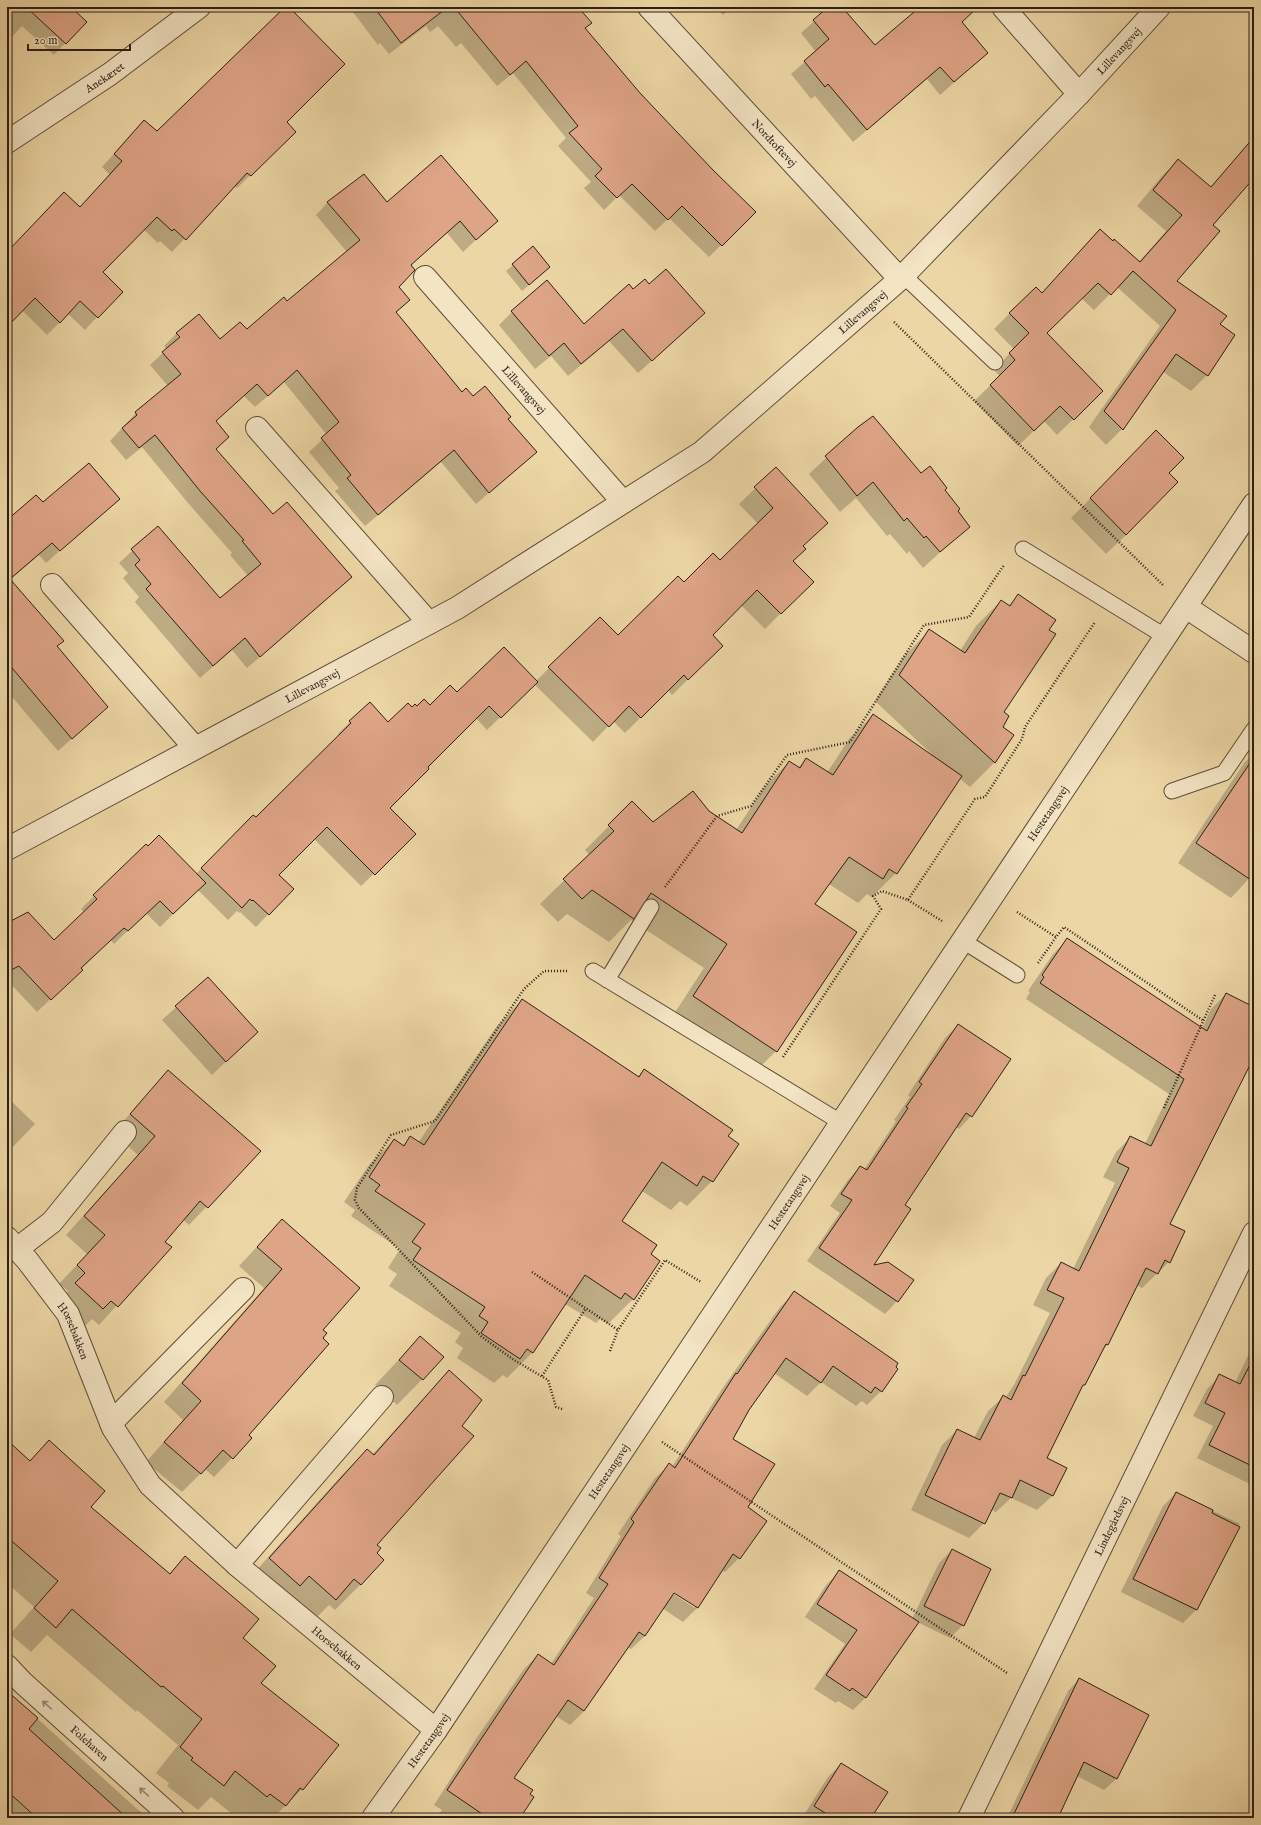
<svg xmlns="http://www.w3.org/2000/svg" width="1261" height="1825" viewBox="0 0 1261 1825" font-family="'IM FELL English',serif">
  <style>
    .shadow { fill: #0003; fill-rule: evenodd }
    .building { fill: #dea486; stroke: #2d1e18 }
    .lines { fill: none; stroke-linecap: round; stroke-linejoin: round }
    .service-casing { stroke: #5d4c3b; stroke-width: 17 }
    .minor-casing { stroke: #5d4c3b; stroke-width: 24 }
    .tertiary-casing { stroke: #5d4c3b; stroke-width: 24 }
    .path { stroke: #2d1e18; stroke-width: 2.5; stroke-dasharray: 1 2; stroke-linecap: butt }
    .service { stroke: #f3e4c4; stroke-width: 15 }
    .minor { stroke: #f3e4c4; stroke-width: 22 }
    .tertiary { stroke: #f3e4c4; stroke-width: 22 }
    .oneway { stroke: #9a8b77 }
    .labels { text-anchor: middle; stroke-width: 4; stroke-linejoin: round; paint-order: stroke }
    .street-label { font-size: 11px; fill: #2d1e18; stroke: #f3e4c4 }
  </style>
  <rect width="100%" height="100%" fill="#edd6a5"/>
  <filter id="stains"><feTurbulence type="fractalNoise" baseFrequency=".005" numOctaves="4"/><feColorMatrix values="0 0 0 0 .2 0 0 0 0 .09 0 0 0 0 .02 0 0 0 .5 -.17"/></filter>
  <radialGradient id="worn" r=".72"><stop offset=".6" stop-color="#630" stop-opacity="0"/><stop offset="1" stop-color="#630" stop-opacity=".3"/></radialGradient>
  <path class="shadow" d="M7 7H70L65 43 54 55 22 26 7 42Z
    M286 7H288L285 122 282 145 237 188 234 186 172 252 160 241 158 243 143 229 102 272 97 317 85 330 68 314 47 335 22 310 7 326V253L80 208 110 175 102 167 132 134 157 133Z
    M349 7H569L583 27 639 94 712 171 754 212 709 257 669 218 655 231 619 195 604 210 584 188 591 182 558 146 566 138 513 73 497 86 461 43 456 47 438 26 430 32 426 26 389 54 380 43 378 45Z
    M716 7H732L723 15Z
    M830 7H841L875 47 922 7H930L987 53 940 95 927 79 853 142 815 96 811 99 791 74 816 52 801 33Z
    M1246 148 1254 155V176L1212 225 1176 281 1219 324 1207 375 1191 391 1162 371 1122 429 1106 445 1089 427 1160 326 1117 287 1094 310 1081 298 1046 333 1102 391 1057 435 1044 421 1018 446 974 401 1000 376 994 370 1014 349 994 329 1010 313 1041 294 1100 230 1139 262 1166 231 1137 206 1162 176 1178 161 1210 188Z
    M328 202 387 203 496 221 463 252 447 233 410 266 398 287 409 300 396 313 461 394 472 397 507 419 536 452 476 504 441 462 365 526 335 491 339 488 309 452 327 435 284 382 255 407 244 396 215 422 228 437 216 450 338 589 247 668 232 650 200 678 135 602 139 597 123 578 128 573 119 563 158 527 220 599 248 576 230 555 232 553 188 503 142 447 126 460 110 441 136 413 168 386 150 365 167 349 164 346 177 333 219 341 247 331 287 302 347 252 316 215Z
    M533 248 543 273 522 291 506 271Z
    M633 290 691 326 638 373 609 341 568 376 551 356 535 369 499 325 512 312 584 326Z
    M858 428 944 490 969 526 923 568 909 551 907 554 890 534 887 536 856 498 840 512 809 474Z
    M1137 451 1126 535 1106 554 1071 518Z
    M776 468 802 546 792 561 812 582 765 629 741 605 711 635 722 646 672 695 668 690 625 733 613 721 593 742 534 684 487 730 476 718 389 808 415 834 361 886 314 839 278 875 292 889 256 927 240 912 239 913 237 911 228 920 198 890 160 927 146 913 114 944 111 940 37 1012 7 980V924L54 941 84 912 81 909 94 896 196 874 253 816 256 818 339 736 338 734 350 722 388 723 412 708 430 706 457 693 536 681 600 618 618 636 684 583 720 562 758 524 739 504Z
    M118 499 46 563 39 555 10 580 56 647 107 707 58 751 7 691V519L8 520Z
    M1018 596 1048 630 1002 713 995 762 970 787 959 778 896 873 872 897 867 894 858 903 829 884 813 904 776 1051 752 1075 670 1020 704 968 631 920 609 942 567 914 558 922 540 904 590 855 585 850 632 803 652 823 709 812 736 830 765 786 789 762 798 768 806 759 827 773 849 739 873 715 940 762 875 701 904 656 929 631 960 651 976 626 1001 601 1008 606Z
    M1254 753V873L1231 898 1178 863 1244 763Z
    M1068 939 1202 1029 1211 1009 1226 994 1254 1008V1053L1197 1171 1193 1175 1169 1224V1262L1142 1288 1136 1285 1108 1344 1102 1350 1081 1388 1046 1458 1065 1468 1052 1496 1037 1510 1011 1498 996 1512 991 1510 984 1523 969 1538 911 1510 942 1445 957 1430 974 1438 988 1411 1003 1397 1005 1398 1014 1385 1050 1313 1033 1305 1046 1278 1061 1263 1073 1269 1115 1183 1103 1177 1116 1152 1131 1137 1145 1144 1169 1094 1026 999 1030 992 1028 991 1053 954Z
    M208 978 257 1032 212 1075 162 1020Z
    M522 1000 637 1077 644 1070 727 1137 712 1181 687 1206 680 1201 671 1210 642 1191 621 1222 650 1255 633 1299 608 1324 600 1319 596 1323 565 1304 532 1353 507 1378 503 1375 494 1383 457 1358 463 1348 455 1342 461 1333 389 1286 397 1274 388 1268 400 1249 351 1216 355 1210 344 1202 369 1165 394 1140 402 1146 411 1138 418 1143 497 1026Z
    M958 1025 971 1116 959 1129 956 1127 903 1205 872 1266 897 1301 885 1314 807 1261 840 1213 830 1206 848 1180 860 1167 864 1170 896 1121 894 1120 910 1097 908 1095 945 1038Z
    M168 1071 260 1151 189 1225 183 1220 164 1242 170 1247 99 1325 92 1319 84 1327 57 1302 68 1291 59 1284 87 1254 66 1235 138 1155 113 1133Z
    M7 1097 35 1124 7 1153Z
    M282 1220 322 1331 232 1458 214 1477 205 1469 182 1492 146 1462 183 1420 164 1402 264 1288 239 1266Z
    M794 1293 881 1391 867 1405 862 1401 856 1406 821 1382 807 1396 774 1373 748 1409 732 1439 746 1507 739 1558 725 1572 722 1570 697 1608 683 1622 662 1608 645 1636 631 1649 627 1647 584 1711 570 1725 556 1716 513 1778 529 1794 519 1818H437L442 1810 434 1805 478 1736 524 1669 538 1655 551 1664 594 1598 586 1593 621 1536 618 1534 655 1478 669 1465 672 1467 722 1389 780 1307ZM670 1589 695 1605V1608L669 1591Z
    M420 1337 443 1358 397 1405 375 1385Z
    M1254 1343V1494L1252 1485 1197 1458 1213 1426 1193 1416 1207 1389 1220 1376 1235 1383Z
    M449 1371 461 1426 376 1545V1554L382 1560 360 1585 335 1610 329 1605 310 1624 244 1584 342 1475 367 1450 372 1455Z
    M49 1441 89 1507 168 1575 185 1558 242 1638 302 1789 273 1818H237L211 1797 198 1810 167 1786 169 1783 156 1773 178 1745 137 1710 136 1712 47 1635 31 1652 10 1634 34 1607 7 1583V1442L29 1461Z
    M1176 1493 1240 1524 1196 1610 1183 1623 1121 1592 1163 1506Z
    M952 1550 963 1625 950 1638 917 1622 866 1697 853 1710 838 1701 836 1703 814 1689 845 1644 805 1617 826 1585 839 1572 912 1619 939 1563Z
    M1079 1679 1148 1716 1116 1779 1104 1790 1077 1776 1057 1818H1007L1068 1691Z
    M7 1691 137 1809 149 1818H7Z
    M841 1764 870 1818H802L828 1777Z"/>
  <path class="building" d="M26 7H71L87 22 66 44Z
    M285 7H289L345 64 287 122 296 132 251 176 247 173 186 240 174 229 172 231 157 217 103 272 123 292 98 318 80 301 60 323 35 298 7 327V252L64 192 80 207 122 161 114 154 144 120 157 131Z
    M374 7H448L401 43Z
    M454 7H578L592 23 585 28 640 93 713 170 756 212 722 246 682 206 668 220 632 184 617 198 595 176 602 169 569 133 578 126 526 61 510 75Z
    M828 7H842L875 45 920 7H978L962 22 988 53 954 82 940 67 867 130 828 84 825 87 804 61 829 39 813 20Z
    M1254 137V178L1213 225 1220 231 1177 281 1227 316 1220 324 1235 335 1208 376 1176 354 1123 430 1104 411 1176 310 1133 271 1111 295 1098 283 1047 333 1103 391 1074 420 1060 406 1034 431 990 385 1015 360 1009 353 1029 333 1009 313 1036 287 1042 293 1100 229 1113 241 1114 239 1140 262 1182 215 1153 190 1178 159 1211 187Z
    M441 155 498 221 476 240 460 221 411 265 415 270 399 287 410 300 396 312 462 392 466 388 473 396 485 386 511 417 508 419 537 452 489 493 454 450 378 515 347 478 351 475 321 438 339 422 297 370 268 396 257 384 216 421 229 437 216 449 273 514 287 502 352 577 260 657 245 638 213 666 146 589 151 584 135 565 140 560 131 549 158 526 220 598 261 564 242 541 244 540 200 491 155 435 139 448 122 428 137 415 135 412 181 374 162 352 180 337 176 333 199 314 220 339 240 322 247 329 284 297 287 301 360 240 327 202 364 174 387 202Z
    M533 246 550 267 529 285 512 264Z
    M666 269 705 313 652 361 623 329 581 364 564 343 549 356 511 311 547 280 584 324 629 284 633 289 645 279 649 284Z
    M873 416 921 473 930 466 947 488 945 490 960 509 958 511 970 527 940 552 926 536 924 538 907 518 904 521 873 482 857 496 825 456 858 427Z
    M1156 430 1184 458 1169 473 1178 482 1126 535 1090 498Z
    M89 463 120 499 60 551 52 543 10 579 64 641 57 646 108 707 72 739 7 662V520L36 495 43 502Z
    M776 467 828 523 803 546 806 549 793 561 814 582 781 614 757 590 713 635 723 646 688 680 684 675 641 718 629 706 609 727 548 667 600 617 618 635 678 576 684 582 713 553 720 560 773 508 754 487Z
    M1018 594 1056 620 1049 630 1056 634 1004 712 1009 716 1003 727 1014 735 995 763 899 675 929 629 965 653 1001 600 1010 606Z
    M504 647 538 682 501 718 489 706 428 767 429 769 390 808 416 834 375 875 327 827 279 875 294 889 269 915 253 900 252 901 250 899 242 908 201 868 253 815 256 817 351 723 349 721 370 702 388 722 408 703 412 707 415 704 417 706 424 699 430 705 450 685 457 692Z
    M873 714 962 776 897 874 889 869 883 879 849 857 815 904 857 932 777 1052 693 996 727 944 651 893 634 919 592 890 582 899 563 879 614 831 608 825 632 801 653 822 693 791 709 811 742 833 789 761 800 768 806 758 833 775Z
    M1254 757V882L1196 843Z
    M159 835 206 883 173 914 160 901 128 931 124 928 81 968 83 970 51 1000 19 966 7 972V923L28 912 54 940 97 899 93 895 146 844 148 846Z
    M1067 938 1207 1031 1226 993 1254 1007V1057L1170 1224 1185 1231 1170 1263 1165 1260 1158 1274 1146 1268 1108 1345 1106 1344 1085 1385H1083L1047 1458 1067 1468 1053 1496 1020 1480 1012 1498 1000 1493 985 1524 925 1495 957 1429 980 1440 1003 1395 1011 1400 1023 1375 1025 1376 1064 1298 1047 1290 1061 1262 1079 1271 1129 1168 1117 1162 1130 1136 1151 1146 1184 1079 1040 983 1044 977 1042 975Z
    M208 977 258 1032 226 1062 175 1006Z
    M522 999 639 1077 644 1069 733 1130 728 1136 739 1144 713 1182 703 1176 697 1186 662 1162 622 1221 657 1245 651 1254 660 1261 634 1300 625 1293 621 1299 585 1275 533 1353 527 1349 520 1359 481 1333 488 1322 479 1316 485 1307 413 1260 421 1248 412 1242 425 1224 375 1191 380 1185 369 1177 394 1139 404 1146 410 1136 424 1145Z
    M958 1024 1011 1059 972 1117 966 1113 905 1205 911 1209 874 1265 888 1262 914 1280 898 1302 819 1248 852 1200 841 1194 860 1166 867 1170 908 1108 906 1107 922 1084 919 1082Z
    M168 1070 261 1151 208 1208 200 1201 165 1242 172 1247 118 1307 111 1301 103 1309 75 1283 85 1273 77 1265 105 1235 84 1216 155 1136 130 1114Z
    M282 1219 360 1288 323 1330 327 1333 323 1338 329 1344 249 1435 252 1438 233 1459 223 1450 201 1474 164 1442 201 1401 182 1383 282 1269 257 1247Z
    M794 1291 898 1363 896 1367 898 1369 882 1392 875 1387 871 1393 833 1366 821 1383 786 1358 749 1410 733 1439 775 1464 748 1507 767 1521 740 1559 733 1554 698 1608 674 1593 645 1636 639 1632 584 1711 568 1700 514 1778 533 1790 530 1794 534 1797 520 1818H488L447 1790 538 1654 554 1665 608 1584 599 1578 634 1522 631 1519 669 1463 675 1468 736 1373 737 1374Z
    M420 1336 444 1357 423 1380 399 1360Z
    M1254 1357V1467L1209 1445 1225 1413 1205 1403 1219 1374 1240 1384Z
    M449 1370 482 1400 462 1426 474 1436 377 1545 381 1548 377 1553 384 1560 361 1585 354 1579 336 1600 309 1576 300 1586 269 1558 367 1449 374 1455Z
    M7 1440 30 1461 49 1440 105 1491 91 1507 170 1574 185 1556 259 1619 243 1638 276 1666 261 1683 339 1745 303 1790 300 1788 286 1806 270 1794 267 1797 235 1771 224 1786 191 1760 193 1758 180 1747 202 1719 163 1686 161 1687 72 1609 56 1628 34 1608 58 1581 7 1537Z
    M1176 1492 1213 1510 1212 1513 1240 1527 1197 1610 1133 1579Z
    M952 1549 991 1569 964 1626 924 1606Z
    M839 1570 919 1622 866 1698 852 1688 850 1691 826 1675 857 1630 817 1604Z
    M1079 1678 1149 1715 1117 1779 1084 1762 1058 1818H1012Z
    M7 1691 38 1718 29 1729 127 1818H37L7 1791Z
    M841 1763 888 1792 871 1818H833L814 1806Z"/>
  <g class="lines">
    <defs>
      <path id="service" d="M903 275 995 362
        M1023 549 1166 637
        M1172 791 1224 773 1254 729
        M963 941 1017 975
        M593 971 842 1123
        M607 980 651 907"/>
      <g id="minor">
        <path id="s1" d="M649 7 900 279"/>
        <path d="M1003 7 1079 94"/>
        <path id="s2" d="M7 142 110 74 199 7"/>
        <path id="s3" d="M425 277 623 502"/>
        <path d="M257 428 429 623"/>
        <path d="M52 585 195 748"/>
        <path d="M1186 607 1254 652"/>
        <path id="s4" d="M7 1238 27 1260 68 1314 113 1428 150 1485 237 1565 436 1730"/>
        <path d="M17 1249 52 1222 125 1132"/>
        <path d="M111 1423 243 1289"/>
        <path d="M237 1565 382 1397"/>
        <path id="s5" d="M7 1666 23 1683 173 1818"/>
        <path id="s6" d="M373 1818 436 1730 1254 504"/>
        <path id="s7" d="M969 1818 1254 1233"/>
      </g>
      <g id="tertiary">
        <path id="s8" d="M7 849 457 608 702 452 900 279 1079 94 1159 7"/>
      </g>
    </defs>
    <use href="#service" class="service-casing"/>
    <use href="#minor" class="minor-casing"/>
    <use href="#tertiary" class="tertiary-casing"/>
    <path class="path" d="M894 322 1164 586
      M665 887 717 816 751 806 787 755 850 742 924 625 969 617 1004 565
      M908 900 942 921
      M1017 912 1056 937 1064 927 1204 1021
      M1038 963 1056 937
      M783 1057 881 909 873 896 882 891 908 900 975 799 985 797 1022 739 1025 727 1095 622
      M1164 1108 1215 995
      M532 1272 618 1330
      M610 1351 618 1330 665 1260 701 1282
      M542 1376 586 1308
      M562 1409 556 1407 548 1380 514 1360 482 1337 359 1208 355 1200 357 1188 391 1135 435 1121 524 989 544 971H569
      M662 1442 1007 1673"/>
    <use href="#service" class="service"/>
    <use href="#minor" class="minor"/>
    <use href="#tertiary" class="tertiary"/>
  </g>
  <defs><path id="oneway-shaft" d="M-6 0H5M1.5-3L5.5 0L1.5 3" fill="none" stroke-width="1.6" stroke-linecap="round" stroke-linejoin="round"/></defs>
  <g class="oneway">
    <use href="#oneway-shaft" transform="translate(47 1705) rotate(-138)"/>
    <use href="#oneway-shaft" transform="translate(144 1792) rotate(-138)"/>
  </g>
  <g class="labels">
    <g class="street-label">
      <text dy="4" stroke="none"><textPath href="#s8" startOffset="1380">Lillevangsvej</textPath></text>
      <text dy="4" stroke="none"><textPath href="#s2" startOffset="117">Anekæret</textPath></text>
      <text dy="4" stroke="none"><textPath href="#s1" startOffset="185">Nordtoftevej</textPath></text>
      <text dy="4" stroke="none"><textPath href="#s8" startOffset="1014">Lillevangsvej</textPath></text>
      <text dy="4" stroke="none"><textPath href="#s3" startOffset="150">Lillevangsvej</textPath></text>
      <text dy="4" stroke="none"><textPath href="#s8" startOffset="346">Lillevangsvej</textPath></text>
      <text dy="4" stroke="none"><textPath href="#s6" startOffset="1210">Hestetangsvej</textPath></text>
      <text dy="4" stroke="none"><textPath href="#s6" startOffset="743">Hestetangsvej</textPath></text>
      <text dy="4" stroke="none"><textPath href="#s4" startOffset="115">Horsebakken</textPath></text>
      <text dy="4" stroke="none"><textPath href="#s6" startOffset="419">Hestetangsvej</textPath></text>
      <text dy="4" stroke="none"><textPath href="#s7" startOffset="325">Lindegårdsvej</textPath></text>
      <text dy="4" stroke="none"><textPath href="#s4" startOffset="536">Horsebakken</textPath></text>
      <text dy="4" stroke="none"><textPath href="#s6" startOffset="95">Hestetangsvej</textPath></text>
      <text dy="4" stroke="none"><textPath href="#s5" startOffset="113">Folehaven</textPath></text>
    </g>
  </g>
  <rect width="1261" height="1825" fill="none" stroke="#edd6a5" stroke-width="24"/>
  <rect x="8" y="8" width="1245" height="1809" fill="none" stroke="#2d1e18" stroke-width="2"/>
  <rect x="12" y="12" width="1237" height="1801" fill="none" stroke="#2d1e18"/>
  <path d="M28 44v6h102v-6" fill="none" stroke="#2d1e18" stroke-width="2"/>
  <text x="34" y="44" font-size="12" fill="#2d1e18" stroke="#f3e4c4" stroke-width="3" paint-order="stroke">20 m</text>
  <rect width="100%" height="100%" filter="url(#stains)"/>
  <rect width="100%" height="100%" fill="url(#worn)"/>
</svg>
